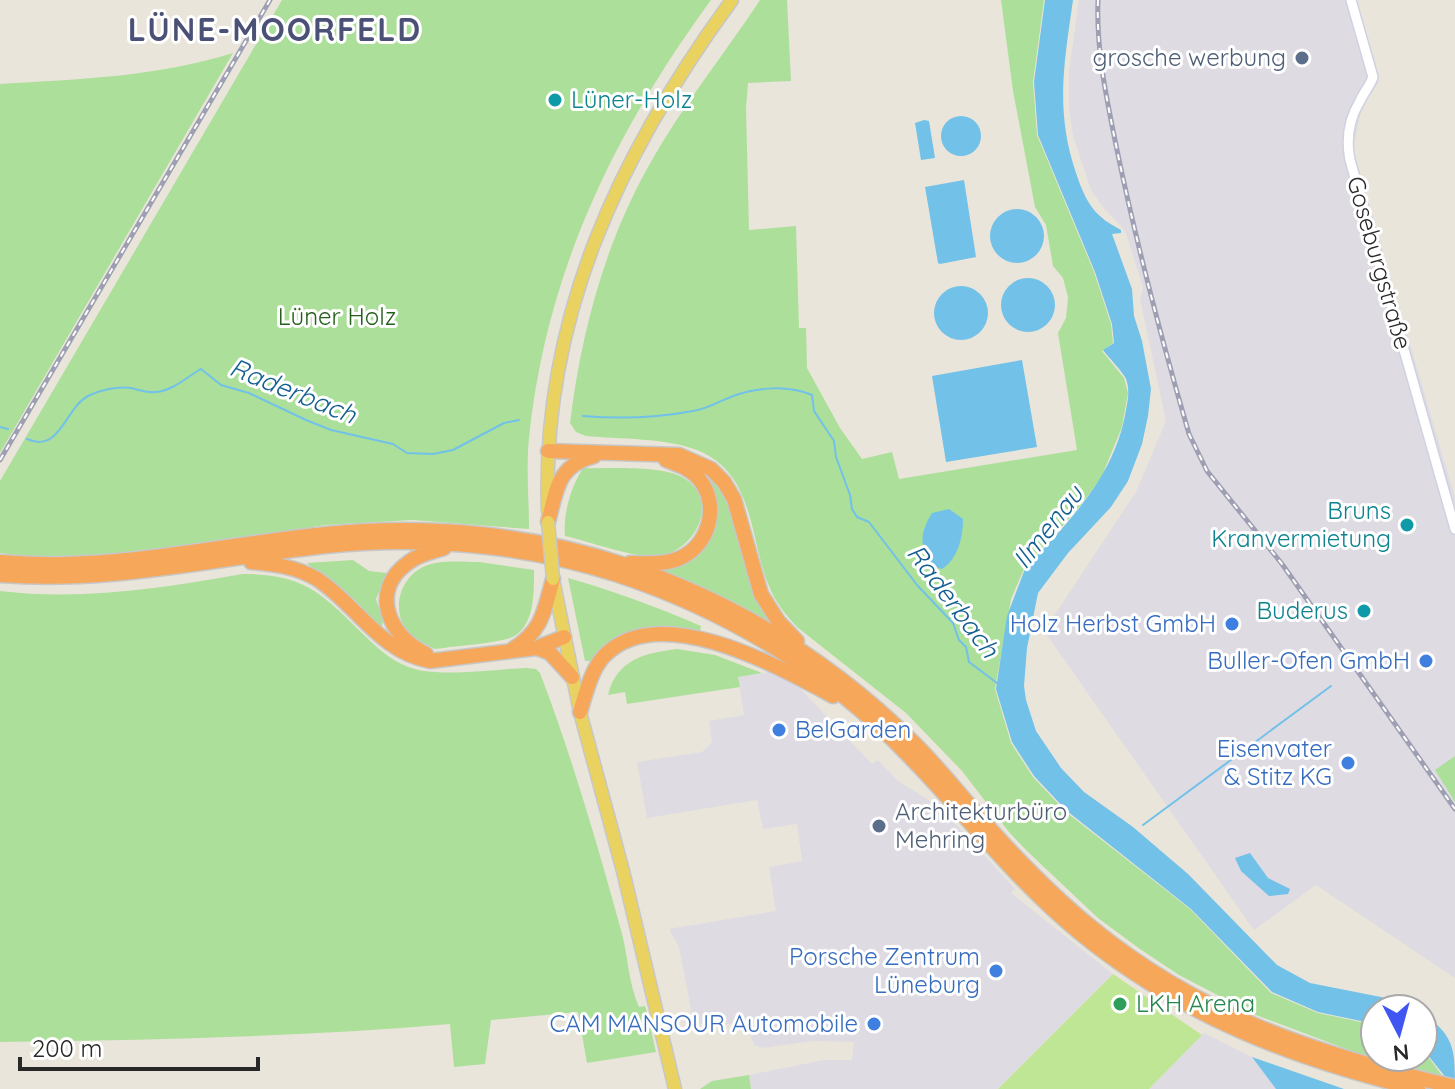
<svg xmlns="http://www.w3.org/2000/svg" width="1455" height="1089" viewBox="0 0 1455 1089" font-family="Quicksand,sans-serif">
  <style>
    .industrial { fill: #dedbe3 }
    .green { fill: #acdf99 }
    .pitch { fill: #bfe695 }
    .water { fill: #71c1e9 }
    .lines { fill: none; stroke-linecap: round; stroke-linejoin: round }
    .stream { stroke: #71c1e9; stroke-width: 2 }
    .minor-casing { stroke: #d0d2e1; stroke-width: 12 }
    .major-casing { stroke: #c7c7c7; stroke-width: 15 }
    .highway-casing { stroke: #c7c7c7; stroke-width: 17 }
    .minor { stroke: #fff; stroke-width: 9 }
    .major { stroke: #ead260; stroke-width: 12 }
    .highway { stroke: #f7a759; stroke-width: 14 }
    .rail-casing { stroke: #9e9fb2; stroke-width: 5 }
    .rail { stroke: #fff; stroke-width: 2; stroke-dasharray: 6; stroke-linecap: butt }
    .major-bridge-casing { stroke: #c7c7c7; stroke-width: 15; stroke-linecap: butt }
    .major-bridge { stroke: #ead260; stroke-width: 12 }
    .service-dot { fill: #5c6f8a; stroke: #fff; stroke-width: 3 }
    .culture-dot { fill: #0f9aa8; stroke: #fff; stroke-width: 3 }
    .shop-dot { fill: #3f7fe0; stroke: #fff; stroke-width: 3 }
    .leisure-dot { fill: #2e9e5b; stroke: #fff; stroke-width: 3 }
    .labels { text-anchor: middle; stroke-width: 6; stroke-linejoin: round; paint-order: stroke }
    .service-label { font-size: 24px; fill: #4e5e75; stroke: #fff; text-anchor: end }
    .culture-label { font-size: 24px; fill: #0d838f; stroke: #fff; text-anchor: end }
    .street-label { font-size: 24px; fill: #282828; stroke: #fff }
    .park-label { font-size: 24px; fill: #26611c; stroke: #fff }
    .shop-label { font-size: 24px; fill: #366cbe; stroke: #fff; text-anchor: end }
    .leisure-label { font-size: 24px; fill: #27864d; stroke: #fff; text-anchor: start }
    .water-label { font-size: 26px; font-style: italic; fill: #135e92; stroke: #fff }
    .district-label { font-size: 32px; font-weight: bold; letter-spacing: 2px; fill: #4b5077; stroke: #fff }
  </style>
  <rect width="100%" height="100%" fill="#eae5db"/>
  <path class="industrial" d="M1079 0H1353L1379 82 1362 106 1353 149 1455 498V978L1316 885 1254 930 1044 631 1136 492 1166 421 1140 299 1143 287 1125 231 1102 206 1091 190 1073 136 1069 109V71Z
    M776 671 792 680 872 764 878 760 898 781 930 801 950 818 1015 889 1011 893 1113 974 998 1089H751L749 1075 824 1060H852L854 1042 813 1041 762 1048 754 1045 748 1029 738 1023 706 1026 693 1020 679 947 669 929 776 911 769 867 802 861 797 824 763 829 757 800 647 818 637 762 702 752 712 742 709 721 744 715 738 677Z
    M1204 1033 1252 1057 1276 1089H1149Z"/>
  <path class="green" d="M282 0H711C614 133 546 272 529 438 526 468 529 499 529 529L412 520 325 525 134 555 51 559 0 553V481Z
    M760 0H787L791 81 748 83 746 109 749 230 796 226 799 328H806L807 368 840 428 862 459 892 452 899 479 1077 450 1058 333 1066 318 1068 297 1063 278 1053 266 1046 225 1035 207 1013 91 1001 0H1044L1033 82 1037 135 1094 272 1111 324 1113 343 1102 351 1124 378 1128 393 1122 427 1101 478 1081 505 1024 569 1011 599 995 689 1011 743 1033 777 1066 812 1190 909 1271 993 1318 1013 1375 1025V1057H1423V1050L1444 1078 1386 1064 1256 1015 1179 975 1140 949 1098 918 1027 851 1009 832 962 771 906 713 797 627C786 615 775 602 769 586 749 538 755 473 697 450 666 438 620 439 586 436L576 432 570 423C581 334 604 246 648 167 680 109 723 56 760 0Z
    M233 53 0 453V84C80 79 156 77 233 53Z
    M694 466C739 493 734 531 748 576 754 595 765 611 775 627L649 567 665 568 714 526Z
    M583 468C610 469 658 465 682 477 721 498 697 553 656 556 633 558 588 541 565 536 563 513 571 487 583 468Z
    M353 560 369 571 387 573 376 599 383 621 381 631 307 563Z
    M479 562 534 570C534 590 535 622 516 635 506 643 451 646 435 649 426 644 415 640 408 632 391 611 399 579 423 567 440 559 461 562 479 562Z
    M242 574C305 574 321 593 364 635 378 649 395 664 415 669 443 677 496 669 526 668L536 669 540 673C572 757 597 843 621 930 628 955 628 982 639 1007L645 1006 647 1012 656 1052 587 1063 578 1012 491 1020 485 1064 454 1067 450 1024C300 1037 150 1040 0 1042V591C82 601 162 588 242 574Z
    M568 578C614 591 657 607 701 626L700 631C657 623 619 627 590 661H585Z
    M677 649 715 655 762 673 738 677 740 687 627 704 625 692 608 695C617 659 645 653 677 649Z
    M1455 756V802L1435 770Z
    M749 1075 751 1089H700L712 1081Z"/>
  <path class="pitch" d="M1113 974 1202 1035 1149 1089H998Z"/>
  <path class="water" d="M1045 0H1073C1064 63 1055 111 1076 173 1081 188 1088 206 1100 216 1106 222 1114 226 1121 230V233L1112 234 1132 289 1134 316 1142 341 1151 389 1148 416 1142 444 1128 481 1111 507 1068 553 1038 593 1027 648 1024 686 1026 700 1036 731 1061 768 1084 792 1133 827 1188 874 1277 965 1310 983 1396 1000 1416 1009H1375V1024L1318 1012 1272 992 1191 909 1067 811 1034 776 1012 742 996 689 1007 616 1025 569C1069 521 1115 477 1126 410 1128 400 1130 389 1126 379 1123 372 1109 358 1103 350L1114 343 1112 324 1095 272 1038 135 1034 82Z
    M941 136a20 20 0 1 1 40 0a20 20 0 1 1-40 0Z
    M924 120 929 121 935 158 921 160 915 123Z
    M964 180 976 257 940 264 938 263 925 187Z
    M990 236a27 27 0 1 1 54 0a27 27 0 1 1-54 0Z
    M1001 305a27 27 0 1 1 54 0a27 27 0 1 1-54 0Z
    M934 313a27 27 0 1 1 54 0a27 27 0 1 1-54 0Z
    M1022 360 1037 447 946 462 932 376Z
    M949 509 963 519C963 537 958 559 942 569L934 567C919 548 919 534 932 513Z
    M1250 853 1268 878 1290 889 1288 894 1269 896 1241 871 1235 858Z
    M1423 1013C1455 1037 1455 1049 1455 1089L1423 1049Z
    M1252 1057 1344 1089H1276Z"/>
  <g class="lines">
    <path class="stream" d="M583 416C620 419 656 418 693 411 707 409 720 401 733 396 758 387 788 385 812 395L814 411 834 441 836 457 850 495 852 509 857 517 869 522 917 585 953 623 959 640 966 647 969 662 997 683
      M0 427 8 429
      M27 439C60 454 65 408 88 396 100 390 117 386 131 388 139 390 147 393 156 392 172 391 187 377 201 369L221 385 249 393 306 420 331 430 393 444 407 453 433 454 453 450 504 423 519 420
      M1143 825 1331 686"/>
    <defs>
      <path id="minor" d="M1351 0 1373 77C1370 86 1364 92 1360 101 1349 119 1346 140 1350 160L1455 529"/>
      <path id="major" d="M548 511C541 318 620 153 732 0
        M553 579 580 712 623 871 675 1089"/>
      <path id="highway" d="M548 451 679 455 711 469 724 482 734 499 761 594 778 621 797 641
        M548 522C557 489 557 466 594 456
        M0 562C113 572 215 545 326 534 426 524 530 533 625 565 735 602 833 662 915 744 946 775 972 810 1002 842 1030 872 1059 901 1091 927 1202 1018 1318 1054 1455 1087
        M251 562C274 564 297 567 317 579 357 605 380 652 430 661L536 648 564 637
        M630 563C646 563 664 565 680 558 710 545 720 504 699 479 690 468 678 465 666 460
        M0 575C111 584 216 558 326 546 423 536 525 545 618 575 727 611 828 672 908 755 966 814 1015 880 1080 933 1180 1015 1293 1059 1418 1089
        M537 648 550 653 572 677
        M513 649C543 630 544 611 553 579
        M426 654C388 636 369 590 409 562 419 554 432 552 444 548
        M580 712C586 693 591 670 604 656 659 599 779 667 833 696"/>
    </defs>
    <use href="#minor" class="minor-casing"/>
    <use href="#major" class="major-casing"/>
    <use href="#highway" class="highway-casing"/>
    <use href="#minor" class="minor"/>
    <use href="#major" class="major"/>
    <use href="#highway" class="highway"/>
    <defs>
      <path id="rail" d="M1098 0C1096 52 1107 100 1117 150 1137 246 1162 341 1189 434L1207 471 1282 564 1455 809
        M0 460 270 0"/>
    </defs>
    <use href="#rail" class="rail-casing"/>
    <use href="#rail" class="rail"/>
    <defs>
      <path id="major-bridge" d="M548 522 553 579"/>
    </defs>
    <use href="#major-bridge" class="major-bridge-casing"/>
    <use href="#major-bridge" class="major-bridge"/>
  </g>
  <g class="service-dot">
    <circle cx="1302" cy="58" r="8"/>
    <circle cx="879" cy="826" r="8"/>
  </g>
  <g class="culture-dot">
    <circle cx="555" cy="100" r="8"/>
    <circle cx="1407" cy="525" r="8"/>
    <circle cx="1364" cy="611" r="8"/>
  </g>
  <g class="shop-dot">
    <circle cx="1232" cy="624" r="8"/>
    <circle cx="1426" cy="661" r="8"/>
    <circle cx="779" cy="730" r="8"/>
    <circle cx="1348" cy="763" r="8"/>
    <circle cx="996" cy="971" r="8"/>
    <circle cx="874" cy="1024" r="8"/>
  </g>
  <circle class="leisure-dot" cx="1120" cy="1004" r="8"/>
  <g class="labels">
    <g class="service-label">
      <text x="1286" y="66">grosche werbung</text>
      <text x="895" y="820" text-anchor="start">Architekturbüro<tspan x="895" dy="28">Mehring</tspan></text>
    </g>
    <g class="culture-label">
      <text x="571" y="108" text-anchor="start">Lüner-Holz</text>
      <text x="1391" y="519">Bruns<tspan x="1391" dy="28">Kranvermietung</tspan></text>
      <text x="1348" y="619">Buderus</text>
    </g>
    <g class="street-label">
      <text transform="translate(1379 263) rotate(74)" y="8">Goseburgstraße</text>
    </g>
    <g class="park-label">
      <text x="337" y="325">Lüner Holz</text>
    </g>
    <g class="shop-label">
      <text x="1216" y="632">Holz Herbst GmbH</text>
      <text x="1410" y="669">Buller-Ofen GmbH</text>
      <text x="795" y="738" text-anchor="start">BelGarden</text>
      <text x="1332" y="757">Eisenvater<tspan x="1332" dy="28">&amp; Stitz KG</tspan></text>
      <text x="980" y="965">Porsche Zentrum<tspan x="980" dy="28">Lüneburg</tspan></text>
      <text x="858" y="1032">CAM MANSOUR Automobile</text>
    </g>
    <g class="leisure-label">
      <text x="1136" y="1012">LKH Arena</text>
    </g>
    <g class="water-label">
      <text transform="translate(293 391) rotate(22)" y="9">Raderbach</text>
      <text transform="translate(1048 527) rotate(-52)" y="9">Ilmenau</text>
      <text transform="translate(953 601) rotate(53)" y="9">Raderbach</text>
    </g>
    <g class="district-label">
      <text x="275" y="41">LÜNE-MOORFELD</text>
    </g>
  </g>
  <g transform="translate(1399 1033) rotate(174)"><circle r="38" fill="#ffffff" stroke="#a9a9a9" stroke-width="2"/>
  <path d="M0-6L14 30L0 20L-14 30Z" fill="#4056f2"/>
  <text y="-12" font-size="22" font-weight="bold" text-anchor="middle" fill="#282828">N</text>
  </g>
  <path d="M20 1057v12h238v-12" fill="none" stroke="#282828" stroke-width="4"/>
  <text x="32" y="1057" font-size="24" fill="#282828" stroke="#ffffff" stroke-width="6" paint-order="stroke">200 m</text>
</svg>
